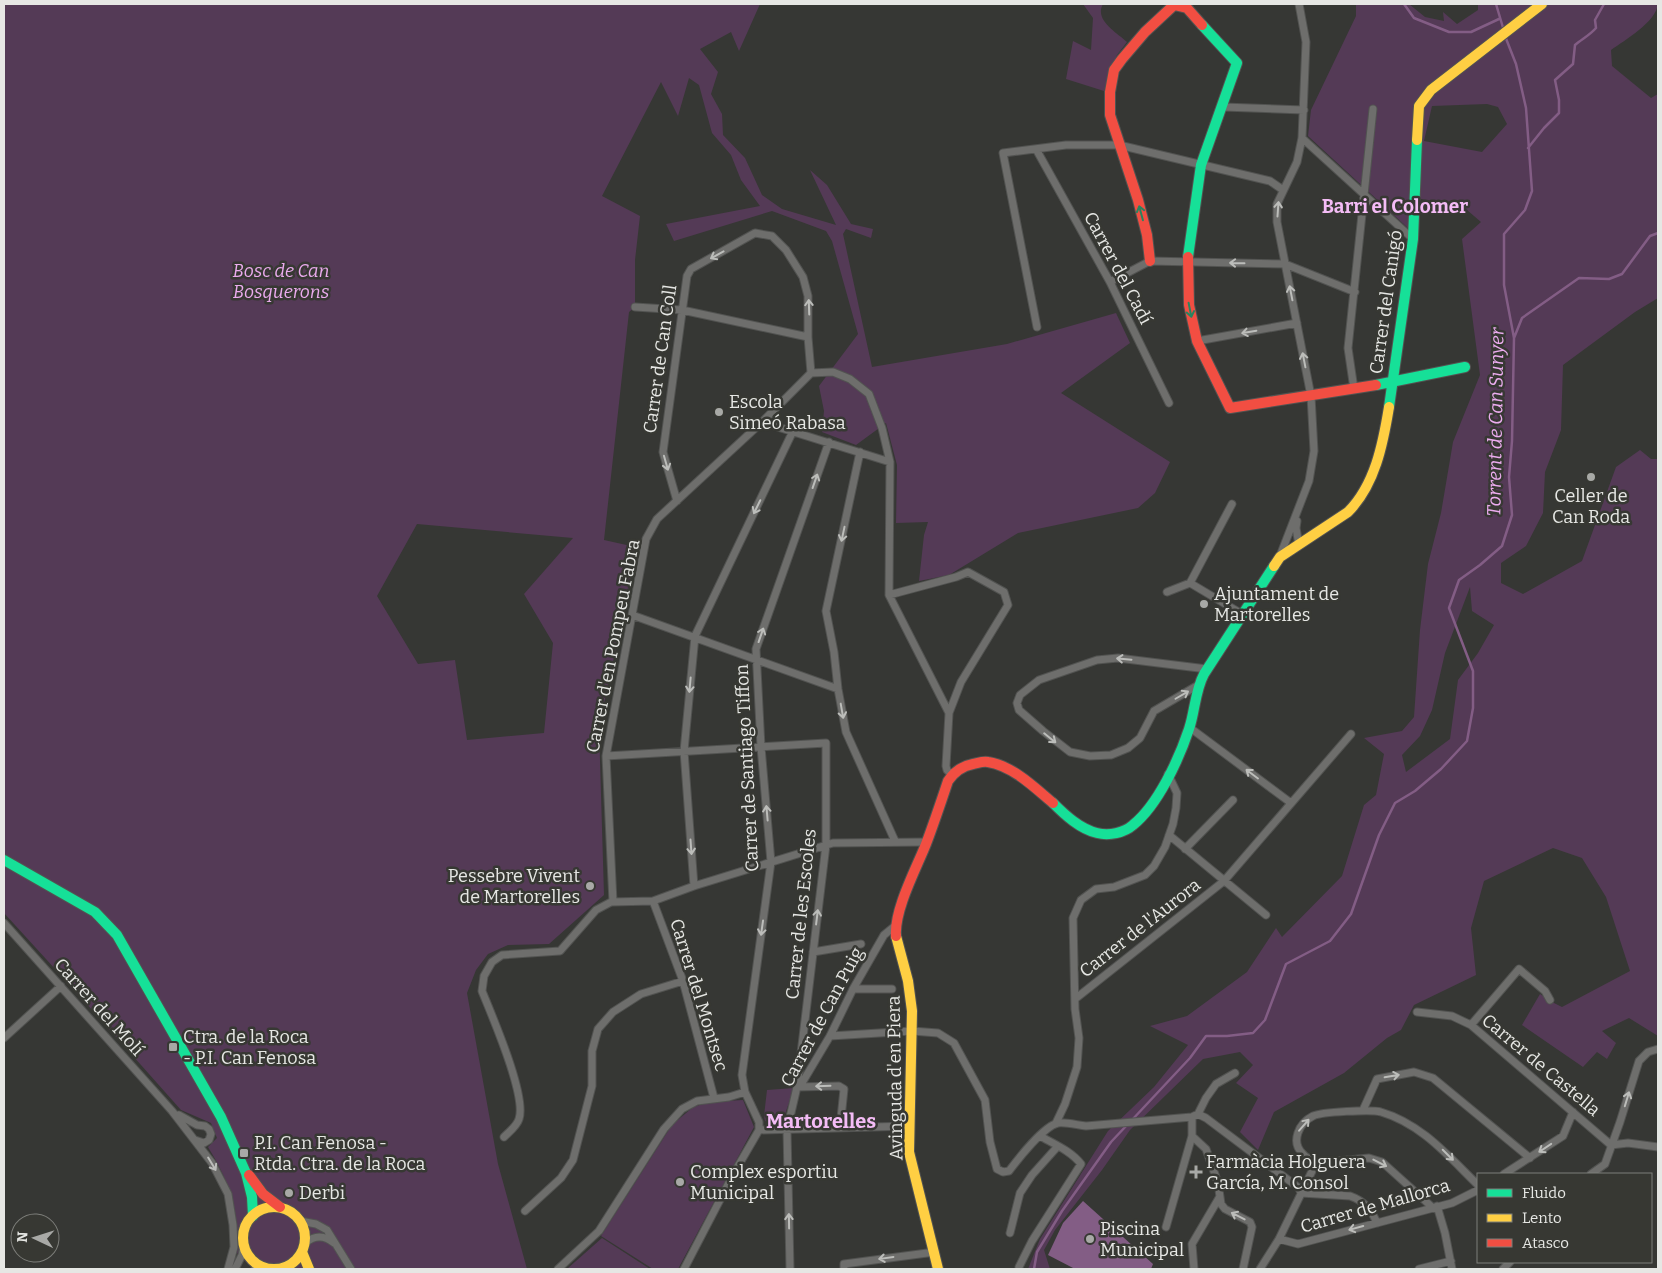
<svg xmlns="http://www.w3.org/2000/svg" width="1662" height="1273" viewBox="0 0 1662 1273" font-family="Bitter,serif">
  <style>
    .green { fill: #543a56; fill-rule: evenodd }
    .water { fill: #835d85 }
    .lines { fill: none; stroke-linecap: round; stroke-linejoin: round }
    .stream { stroke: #835d85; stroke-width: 2.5 }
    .street-casing { stroke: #525351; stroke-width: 9 }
    .fast-casing { stroke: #525351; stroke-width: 12 }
    .slow-casing { stroke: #525351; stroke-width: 12 }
    .jam-casing { stroke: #525351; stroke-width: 12 }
    .street { stroke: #6e6e6c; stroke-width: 7 }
    .fast { stroke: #16e098; stroke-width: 10 }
    .slow { stroke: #ffcf43; stroke-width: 10 }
    .jam { stroke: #f24e42; stroke-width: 10 }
    .oneway { stroke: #bcbdba }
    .oneway2 { stroke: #288460 }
    .poi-dot { fill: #a8a9a6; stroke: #373833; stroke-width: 2 }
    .labels { text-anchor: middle; stroke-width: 5; stroke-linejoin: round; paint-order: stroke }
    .street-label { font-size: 18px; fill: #e6e7e4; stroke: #373833 }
    .park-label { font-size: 18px; font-style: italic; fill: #ebabee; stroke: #373833 }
    .poi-label { font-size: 18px; fill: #e6e7e4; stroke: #373833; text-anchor: start }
    .neighbourhood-label { font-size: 19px; font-weight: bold; fill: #f4bcf6; stroke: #373833 }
    .water-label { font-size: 19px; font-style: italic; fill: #ecacef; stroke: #373833 }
    .quarter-label { font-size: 20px; font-weight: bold; fill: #f4bcf6; stroke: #373833 }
  </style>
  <rect width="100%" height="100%" fill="#363734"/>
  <path class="green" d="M4 4H760L739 51 731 32 700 49 718 72 711 94 722 114 723 135 745 158 762 195 782 209 836 225 810 170 827 185 851 224 873 229 871 238 846 229 843 234 872 367 1007 344 1116 313 1130 343 1061 393 1170 462 1155 493 1138 508 1018 533 949 575 919 581 924 535 928 522 896 523 897 465 886 423 856 445 822 432 824 411 819 386 858 334 832 241 826 231 772 211 674 241 666 224 760 206 741 180 731 155 712 133 699 85 689 78 678 116 661 82 602 196 640 216 635 260V307L629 312 604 540 640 548 633 569 599 727 604 895 549 944 508 945 488 954 476 970 467 993 498 1164 527 1269H253L237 1253C240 1212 229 1181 208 1147L217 1138 211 1123 181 1110 77 993 4 913ZM417 524 573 538 524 594 553 643 544 733 467 740 455 660 418 664 377 596Z
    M1083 4H1103C1094 20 1116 32 1127 42L1117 55 1104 91 1066 79 1073 41 1091 50 1093 18Z
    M1356 4H1409L1425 17 1444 21 1443 12 1457 24 1478 10V4H1658C1656 22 1625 40 1611 50L1612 66 1651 98 1658 94V298L1635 312 1563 365 1561 430 1545 472 1543 513 1526 546 1501 563V583L1523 594 1582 561 1616 467 1640 450 1651 459H1658V1036L1629 1018 1602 1031 1616 1043 1607 1059 1597 1052 1583 1067 1522 1025 1540 994 1550 1001 1562 1007 1630 971 1606 897 1582 858 1553 848 1484 881 1471 928 1476 975 1414 1005 1401 1030 1387 1038 1344 1073 1274 1112 1258 1150 1240 1132 1258 1098 1236 1083 1253 1065 1240 1052 1203 1059 1130 1130 1102 1170 1055 1230 1044 1250 1050 1269H1028L1040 1239 1108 1131 1154 1087 1188 1045 1150 1026 1187 1016 1247 972 1276 928 1282 937 1342 876 1364 805 1376 795 1384 754 1364 738 1402 731 1414 717 1420 630 1428 564 1441 513 1453 442 1480 375 1462 239 1481 222 1467 210 1409 196V229L1308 136 1311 110 1356 16ZM1487 104 1498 107 1507 124 1482 152 1424 141 1432 106ZM1470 587 1472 611 1494 625 1478 653 1458 680 1450 739 1406 772 1402 755 1420 736 1432 710 1445 653Z
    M794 1088 782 1123C775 1126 771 1124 765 1121L764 1116 767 1090Z
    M743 1100 754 1127 678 1269H653L601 1236 672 1125 692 1108 707 1102Z
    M602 1238 650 1269H567Z"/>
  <path class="water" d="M1083 1201 1153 1264 1151 1269H1075L1048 1255 1063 1223Z"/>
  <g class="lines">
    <path class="stream" d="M1404 4 1414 18 1449 32H1471L1499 19
      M1496 4 1504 31
      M1528 148 1544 128 1559 113V100L1555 80 1573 64 1575 45C1582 39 1590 35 1596 28L1595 20 1604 4
      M1514 338 1522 318 1579 278 1609 279 1622 274 1650 236 1658 233
      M1131 1121 1190 1058 1206 1036H1227L1253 1033 1265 1020 1286 964 1330 941 1351 914 1379 835 1395 803 1415 791 1441 769 1467 741 1473 708V671L1449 608 1459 580 1480 565 1502 546 1512 515 1509 477 1512 441 1514 338 1504 285V234L1525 210 1532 191 1526 108 1516 64 1505 36
      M1034 1269 1037 1252 1062 1211 1111 1142 1127 1125"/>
    <defs>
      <path id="street" d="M1223 107 1304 110
        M1302 138 1413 239
        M1036 149 1110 282 1169 403
        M1110 282 1150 261 1285 264 1355 292
        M635 307 682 310 808 337
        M1037 327 1003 153 1066 145H1119L1270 181 1283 190
        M1197 341 1297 323
        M811 373 833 372 850 379 869 394 882 428 890 462 889 595 949 713 946 766 947 770 952 775
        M1354 389 1348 348 1373 109
        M762 422 890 462
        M860 452 826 611 834 652 838 689 846 732 895 841
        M677 501 663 452 687 276 691 269 755 233 772 236 786 250 803 277 808 296V337L811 373
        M1297 521 1296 528 1299 545
        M1280 556 1309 481 1314 451 1311 396 1277 222V204L1297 162 1302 138 1306 42 1299 4
        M1190 583 1242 614
        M1167 592 1190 583 1232 504
        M889 595 956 577 968 572 1004 592 1008 605 961 682 949 713
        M632 615 838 689
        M1200 684 1154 711 1140 738 1128 748 1111 755 1090 756 1070 752 1043 731 1019 710 1017 703 1020 695 1039 680 1097 660 1118 658 1207 669
        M1189 727 1291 803
        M606 756 826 743V845L797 1087 839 1086 844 1089 840 1128
        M1169 835 1266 915
        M1185 849 1233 800
        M694 886 684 751 695 636 793 431
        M653 901 683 981 714 1098
        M613 902 606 756 646 539 657 519 762 422 811 373
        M4 923 172 1111 212 1163 228 1194 233 1225 234 1247 228 1269
        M813 952 861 944
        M853 989H892
        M1075 999 1224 881 1351 734
        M1417 1012 1452 1016 1471 1025 1611 1145
        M1471 1025 1519 969 1545 991 1550 1000
        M830 1036 912 1031 938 1033 954 1043 985 1100 990 1142 997 1169 1003 1172 1009 1171C1018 1159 1044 1126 1058 1123 1066 1122 1077 1125 1086 1126L1192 1117 1198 1114
        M4 1038 61 986
        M1363 1110 1377 1079 1414 1072 1433 1078 1530 1158
        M1198 1114 1206 1118 1299 1188 1301 1193
        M1198 1114 1206 1098 1216 1084 1235 1073
        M179 1115 197 1125 205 1126 209 1129 211 1134 209 1140 204 1143 195 1140
        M1056 1123 1065 1104 1077 1067 1079 1038 1075 1009 1073 918 1081 900 1096 889 1114 887 1145 875 1154 866 1165 847 1173 824 1176 808 1177 793 1168 774
        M759 1130 910 1126
        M1192 1136 1206 1149 1218 1183 1221 1204 1225 1209 1250 1222 1252 1227 1243 1269
        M504 1137C509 1132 517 1126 519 1119 527 1096 492 1016 482 991L484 976 492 962 502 955 560 951 596 910 611 902 653 901 694 886 833 843 927 842
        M1611 1145 1628 1143 1658 1147
        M1316 1163C1312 1160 1306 1158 1303 1154 1290 1142 1299 1123 1313 1116 1321 1112 1372 1109 1381 1112 1422 1124 1449 1157 1478 1185
        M1316 1163 1369 1158 1382 1162 1432 1207
        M1504 1174 1563 1136 1573 1112
        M1591 1174 1605 1164 1620 1122 1639 1061 1648 1052 1658 1049
        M1301 1193 1350 1196C1364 1201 1371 1209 1377 1223
        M1437 1206 1445 1233 1452 1269
        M525 1211 561 1178 573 1160 592 1086V1051L598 1029 613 1012 641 994 683 981
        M300 1221 316 1224 327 1230 351 1269
        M1166 1227 1192 1136V1117
        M1010 1233 1020 1193 1032 1175 1058 1146
        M1279 1239 1298 1244 1452 1203 1478 1190
        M305 1243C315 1235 324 1235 334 1243
        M1019 1267 1032 1241 1081 1164C1071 1151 1054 1144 1040 1136
        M235 1269 242 1255 244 1245
        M255 1269 261 1267
        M558 1269 599 1231 664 1129 682 1109 697 1101 729 1097 745 1092
        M684 1269 734 1173 759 1130V1122L745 1092 742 1075 771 862 761 747 756 649 829 442
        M790 1269 787 1130 797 1087 802 1083 830 1036 853 989 884 935 895 926
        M844 1269V1264L935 1252
        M1194 1269 1192 1244 1219 1198
        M1260 1269 1279 1239 1316 1163
        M1419 1269 1451 1261
        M1503 1269 1510 1262"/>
      <path id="fast" d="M1188 257 1201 165 1237 63 1202 25
        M1376 385 1465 367
        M1389 407 1413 239 1417 140
        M1053 803C1065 815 1080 829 1097 833 1109 836 1124 833 1133 825 1158 805 1179 759 1189 729 1195 711 1195 691 1204 674L1274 566
        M4 860 95 912 117 935 221 1117 246 1173 252 1197 253 1216"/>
      <path id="slow" d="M1417 140 1419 106 1431 90 1542 4
        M1274 566 1280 557 1348 512C1375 485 1383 444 1389 407
        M896 936 908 981 912 1011 909 1152 938 1269
        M243 1238a31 31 0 1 1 62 0a31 31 0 1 1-62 0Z
        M302 1252 309 1269"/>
      <path id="jam" d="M1188 257 1189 305 1197 341 1230 408 1376 385
        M1150 261 1147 235 1138 200 1110 115V92L1114 70 1122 59 1145 32 1174 5 1187 8 1202 25
        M896 936C894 910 916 869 926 844 934 823 941 802 948 781 954 772 962 766 973 764 978 763 983 761 988 762 1013 766 1034 787 1053 803
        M249 1175 263 1194 280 1207"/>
    </defs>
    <use href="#street" class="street-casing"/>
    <use href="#fast" class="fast-casing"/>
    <use href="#slow" class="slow-casing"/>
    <use href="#jam" class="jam-casing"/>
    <use href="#street" class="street"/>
    <use href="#fast" class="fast"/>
    <use href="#slow" class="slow"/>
    <use href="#jam" class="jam"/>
  </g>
  <defs><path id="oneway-shaft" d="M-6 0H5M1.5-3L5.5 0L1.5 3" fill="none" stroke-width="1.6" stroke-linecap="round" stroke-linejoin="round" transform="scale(1.25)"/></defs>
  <g class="oneway">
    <use href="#oneway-shaft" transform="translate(1278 209) rotate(-86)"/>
    <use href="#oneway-shaft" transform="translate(717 255) rotate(151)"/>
    <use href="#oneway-shaft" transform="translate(1237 263) rotate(-179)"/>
    <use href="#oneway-shaft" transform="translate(1291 293) rotate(-101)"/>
    <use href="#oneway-shaft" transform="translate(809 307) rotate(-92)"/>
    <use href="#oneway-shaft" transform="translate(1249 332) rotate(170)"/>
    <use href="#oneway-shaft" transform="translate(1304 360) rotate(-101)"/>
    <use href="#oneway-shaft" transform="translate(666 463) rotate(74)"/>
    <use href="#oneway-shaft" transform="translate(815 481) rotate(-71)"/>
    <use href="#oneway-shaft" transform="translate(757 507) rotate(116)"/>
    <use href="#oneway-shaft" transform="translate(843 534) rotate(102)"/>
    <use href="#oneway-shaft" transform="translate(761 635) rotate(-71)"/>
    <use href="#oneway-shaft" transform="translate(1124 659) rotate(-175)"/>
    <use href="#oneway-shaft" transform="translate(690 685) rotate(95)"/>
    <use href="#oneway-shaft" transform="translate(1182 695) rotate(-30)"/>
    <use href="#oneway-shaft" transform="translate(842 711) rotate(80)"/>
    <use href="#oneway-shaft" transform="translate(1050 738) rotate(39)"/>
    <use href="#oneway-shaft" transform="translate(1252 774) rotate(-143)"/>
    <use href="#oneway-shaft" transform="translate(767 813) rotate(-95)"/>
    <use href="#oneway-shaft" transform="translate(691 847) rotate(86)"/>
    <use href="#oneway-shaft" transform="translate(817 917) rotate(-83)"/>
    <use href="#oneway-shaft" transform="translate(762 928) rotate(98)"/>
    <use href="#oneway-shaft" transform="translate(1392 1076) rotate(-10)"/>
    <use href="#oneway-shaft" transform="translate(823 1086) rotate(178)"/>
    <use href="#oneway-shaft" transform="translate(1627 1099) rotate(-73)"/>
    <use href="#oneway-shaft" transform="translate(1304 1125) rotate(-49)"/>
    <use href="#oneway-shaft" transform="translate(1545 1148) rotate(146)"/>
    <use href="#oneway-shaft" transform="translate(1448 1155) rotate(45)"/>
    <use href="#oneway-shaft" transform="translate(1380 1163) rotate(27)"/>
    <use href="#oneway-shaft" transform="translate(212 1164) rotate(59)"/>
    <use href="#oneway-shaft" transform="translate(1238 1216) rotate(-153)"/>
    <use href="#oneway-shaft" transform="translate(789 1221) rotate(-91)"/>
    <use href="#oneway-shaft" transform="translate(1356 1228) rotate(165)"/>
    <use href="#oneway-shaft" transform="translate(886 1258) rotate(172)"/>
  </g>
  <g class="oneway2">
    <use href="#oneway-shaft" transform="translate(1141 213) rotate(-105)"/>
    <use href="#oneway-shaft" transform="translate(1190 310) rotate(79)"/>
  </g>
  <g class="poi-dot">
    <circle cx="719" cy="412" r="5"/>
    <circle cx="1591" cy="477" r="5"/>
    <circle cx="1204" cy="604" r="5"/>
    <circle cx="590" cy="886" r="5"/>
    <rect x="168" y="1042" width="10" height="10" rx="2.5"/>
    <rect x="239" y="1148" width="10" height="10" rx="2.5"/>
    <path d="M1193.5 1164.5h5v5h5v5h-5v5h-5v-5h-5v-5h5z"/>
    <circle cx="680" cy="1182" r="5"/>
    <circle cx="289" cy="1193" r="5"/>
    <circle cx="1090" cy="1239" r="5"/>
  </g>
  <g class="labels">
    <g class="street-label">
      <text transform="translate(1118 268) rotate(62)" y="6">Carrer del Cadí</text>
      <text transform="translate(1386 302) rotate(-82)" y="6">Carrer del Canigó</text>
      <text transform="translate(660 359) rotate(-82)" y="6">Carrer de Can Coll</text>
      <text transform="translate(613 646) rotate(-79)" y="6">Carrer d'en Pompeu Fabra</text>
      <text transform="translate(747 768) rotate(-93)" y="6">Carrer de Santiago Tiffon</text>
      <text transform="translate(801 914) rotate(-84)" y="6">Carrer de les Escoles</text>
      <text transform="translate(1140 928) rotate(-38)" y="6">Carrer de l'Aurora</text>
      <text transform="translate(699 995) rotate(73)" y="6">Carrer del Montsec</text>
      <text transform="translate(99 1007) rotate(48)" y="6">Carrer del Molí</text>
      <text transform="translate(822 1017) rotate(-62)" y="6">Carrer de Can Puig</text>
      <text transform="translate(1541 1065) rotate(40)" y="6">Carrer de Castella</text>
      <text transform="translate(895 1078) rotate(-91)" y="6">Avinguda d'en Piera</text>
      <text transform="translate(1375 1206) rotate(-16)" y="6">Carrer de Mallorca</text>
    </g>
    <g class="park-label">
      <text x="281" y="277">Bosc de Can<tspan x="281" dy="21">Bosquerons</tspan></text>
    </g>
    <g class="poi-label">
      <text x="729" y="408">Escola<tspan x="729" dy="21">Simeó Rabasa</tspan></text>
      <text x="1591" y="502" text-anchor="middle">Celler de<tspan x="1591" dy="21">Can Roda</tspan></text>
      <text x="1214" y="600">Ajuntament de<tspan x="1214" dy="21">Martorelles</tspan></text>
      <text x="580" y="882" text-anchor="end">Pessebre Vivent<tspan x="580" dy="21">de Martorelles</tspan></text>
      <text x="183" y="1043">Ctra. de la Roca<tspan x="183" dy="21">- P.I. Can Fenosa</tspan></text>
      <text x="254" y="1149">P.I. Can Fenosa -<tspan x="254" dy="21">Rtda. Ctra. de la Roca</tspan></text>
      <text x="1206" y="1168">Farmàcia Holguera<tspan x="1206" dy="21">García, M. Consol</tspan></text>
      <text x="690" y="1178">Complex esportiu<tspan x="690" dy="21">Municipal</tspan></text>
      <text x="299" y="1199">Derbi</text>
      <text x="1100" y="1235">Piscina<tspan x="1100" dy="21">Municipal</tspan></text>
    </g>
    <g class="neighbourhood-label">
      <text x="1395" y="213">Barri el Colomer</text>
    </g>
    <g class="water-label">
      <text transform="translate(1495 422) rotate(-89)" y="7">Torrent de Can Sunyer</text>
    </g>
    <g class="quarter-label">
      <text x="821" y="1128">Martorelles</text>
    </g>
  </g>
  <rect width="1662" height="1273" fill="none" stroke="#e6e7e4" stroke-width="10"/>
  <rect x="1477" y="1173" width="175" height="90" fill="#373833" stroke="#7d7e7a"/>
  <rect x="1487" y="1189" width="25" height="8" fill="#16e098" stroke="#7d7e7a"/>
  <text x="1522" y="1198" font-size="15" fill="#e6e7e4">Fluido</text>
  <rect x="1487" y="1214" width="25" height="8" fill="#ffcf43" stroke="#7d7e7a"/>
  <text x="1522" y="1223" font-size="15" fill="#e6e7e4">Lento</text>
  <rect x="1487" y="1239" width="25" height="8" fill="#f24e42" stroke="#7d7e7a"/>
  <text x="1522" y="1248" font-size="15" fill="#e6e7e4">Atasco</text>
  <g transform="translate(35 1238) rotate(274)"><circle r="24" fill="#373833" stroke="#7d7e7a"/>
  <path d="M0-4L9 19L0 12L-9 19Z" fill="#a8a9a6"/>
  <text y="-8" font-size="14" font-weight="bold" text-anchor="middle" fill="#e6e7e4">N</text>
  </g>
</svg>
